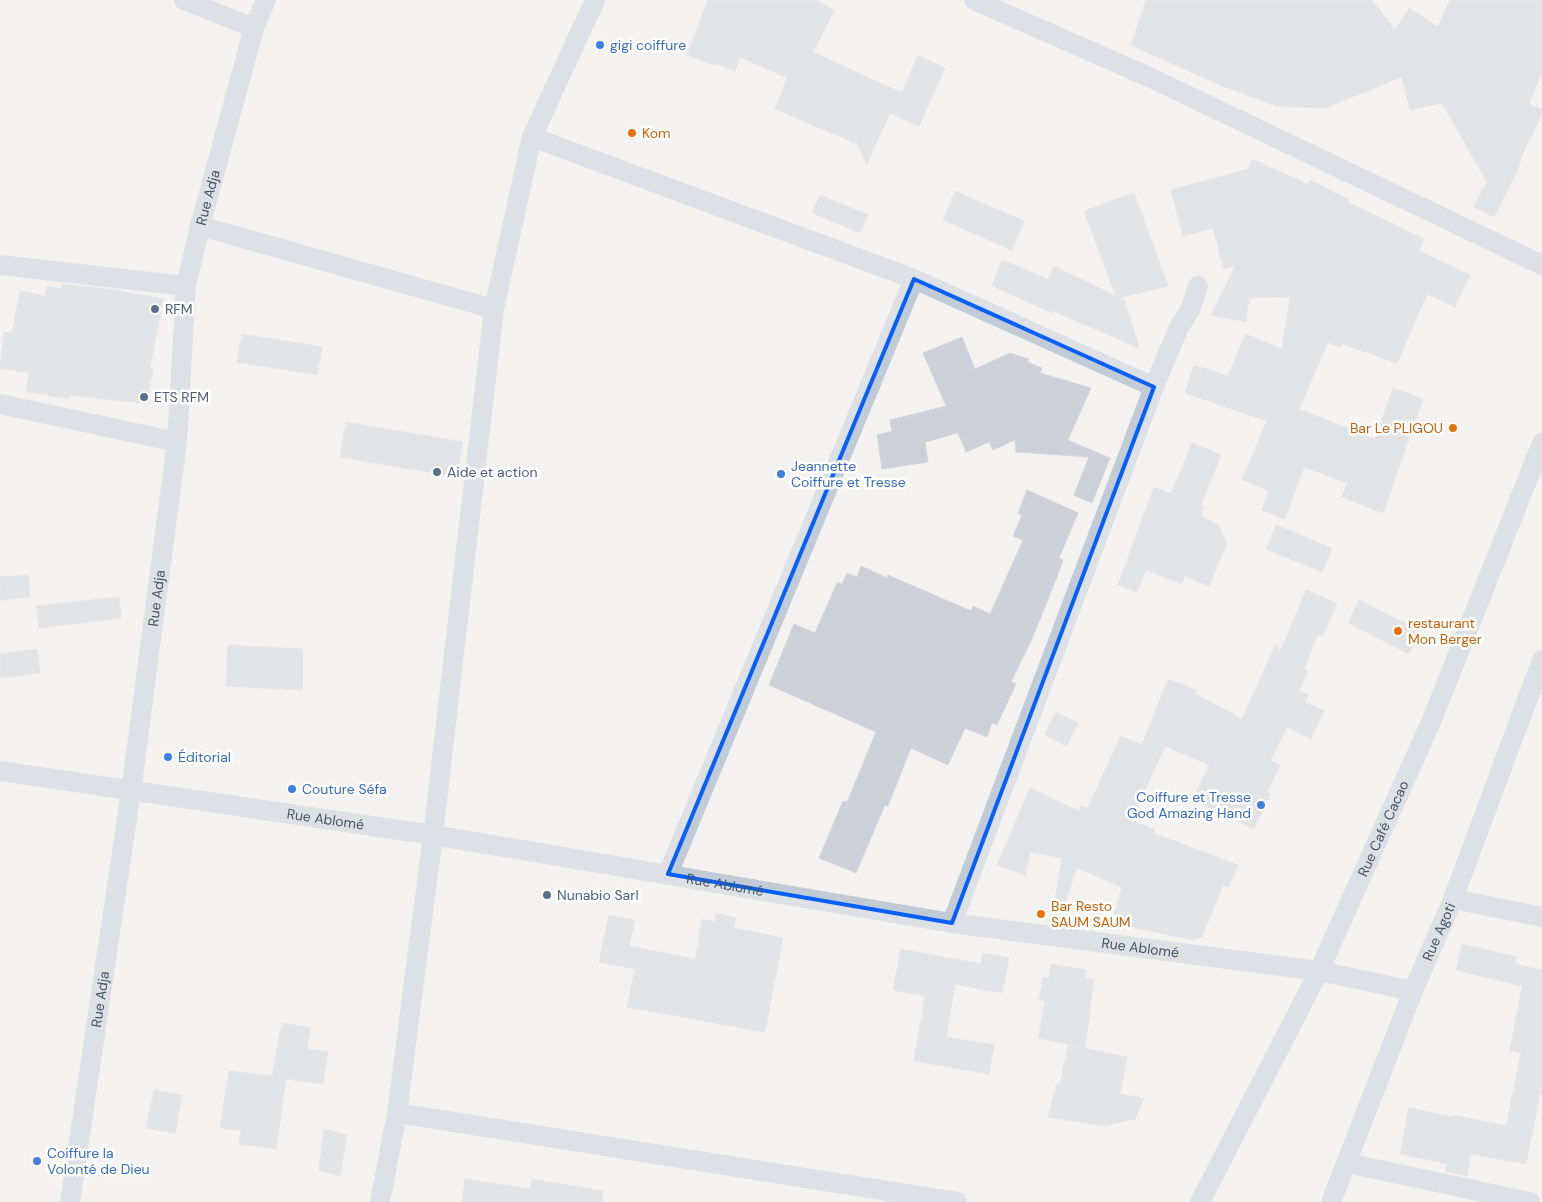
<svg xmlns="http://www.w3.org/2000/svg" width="1542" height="1202" viewBox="0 0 1542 1202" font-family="'DM Sans',sans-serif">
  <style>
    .building { fill: #cdd0d7; stroke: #d5d7de }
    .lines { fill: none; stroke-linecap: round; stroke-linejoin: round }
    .street { stroke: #c1cbd5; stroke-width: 20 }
    .marked { fill: none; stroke: #045ffc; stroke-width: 4; stroke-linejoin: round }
    .shop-dot { fill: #3f7fe0; stroke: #fff; stroke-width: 2 }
    .food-dot { fill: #e8710a; stroke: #fff; stroke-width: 2 }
    .service-dot { fill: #5c6f8a; stroke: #fff; stroke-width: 2 }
    .labels { text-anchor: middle; stroke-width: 5; stroke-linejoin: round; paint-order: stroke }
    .shop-label { font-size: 14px; fill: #366cbe; stroke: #fff; text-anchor: start }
    .food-label { font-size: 14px; fill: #c56008; stroke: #fff; text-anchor: start }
    .street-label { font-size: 14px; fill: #475362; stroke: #fff }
    .service-label { font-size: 14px; fill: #4e5e75; stroke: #fff; text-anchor: start }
  </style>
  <rect width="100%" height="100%" fill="#f4f2f1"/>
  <path class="building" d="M708 0H815L834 10 813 52 902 93 918 55 945 68 919 126 890 113 867 164 856 141 855 143 775 109 787 78 740 57 735 71 714 63 713 65 687 55Z
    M1146 0H1372L1395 30 1409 8 1438 27 1450 0H1542V72L1529 104 1542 110V114L1522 155 1518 169 1494 217 1474 207 1487 182 1442 103 1410 110 1402 77 1325 108 1276 106 1215 83 1131 45Z
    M1252 159 1308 184 1310 180 1349 200 1348 202 1424 239 1419 251 1470 275 1455 307 1427 294 1397 363 1342 344 1341 348 1328 342 1299 409 1375 439 1393 388 1423 399 1383 513 1342 497 1347 483 1304 467 1285 519 1262 510 1269 491 1242 479 1267 421 1185 393 1194 365 1228 376 1246 334 1282 349 1290 297 1249 298 1246 322 1211 315 1235 266 1224 269 1213 228 1183 236 1171 190 1248 169Z
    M955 191 1024 221 1012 250 943 220Z
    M1134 193 1168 286 1119 298 1125 301 1139 348 1053 311 1052 313 992 286 1002 260 1048 279 1054 266 1116 296 1084 211Z
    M820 195 868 215 860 233 812 213Z
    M62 284 114 290 163 299 150 368H153L148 399 140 403 70 395 69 399 26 391 29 373 0 368 4 332 12 333 20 291 45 296 47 286 61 289Z
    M242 334 322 347 317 375 237 362Z
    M962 337 975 369 1010 353 1029 359 1027 362 1042 368 1040 373 1091 388 1068 440 1110 458 1092 503 1074 495 1089 457 1016 452 1015 440 993 450 989 442 966 452 958 433 925 442 928 462 882 469 877 435 892 431 890 420 946 406 923 353Z
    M346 422 463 442 456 477 340 457Z
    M1192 443 1221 455 1201 505 1204 507 1201 516 1218 525 1227 543 1209 586 1185 576 1182 584 1146 570 1137 592 1118 585 1154 487 1171 494Z
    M1027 490 1078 513 1059 558 1063 560 1057 577 1032 639 1011 682 1016 684 997 725 992 723 987 737 965 728 948 765 911 748 888 806 885 805 856 873 819 858 843 801 847 802 876 732 769 685 794 624 815 633 837 583 842 584 847 573 857 577 861 566 887 578 888 575 971 611 973 606 990 614 1023 540 1013 536 1022 515 1018 513Z
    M1276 525 1332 548 1322 572 1266 549Z
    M28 575 30 597 0 600V577Z
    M1306 590 1337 603 1323 636 1318 634 1304 669 1308 671 1299 691 1308 695 1305 702 1324 711 1311 739 1287 727 1270 761 1280 765 1267 792 1270 794 1254 829 1193 800 1209 765 1165 746 1132 820 1155 830 1153 833 1238 865 1229 887 1223 885 1202 937 1193 940 1112 923 1122 887 1077 868 1065 903 1055 901 1062 858 1030 852 1025 875 997 865 1030 788 1079 811 1081 806 1087 809 1121 736 1142 745 1168 679 1196 690 1195 694 1242 719 1276 644 1280 652Z
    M119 597 121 618 39 628 37 606Z
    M1359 600 1420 631 1409 654 1348 623Z
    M228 645 303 649 302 690 226 686Z
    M37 649 40 673 0 678V654Z
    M1056 712 1078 723 1067 746 1044 735Z
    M716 913 736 918 734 928 783 938 765 1032 627 1007 635 969 599 962 609 915 635 920 629 946 695 959 702 919 715 922Z
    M1462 944 1517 957 1515 964 1542 970V1084L1526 1164 1471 1154 1467 1176 1446 1172 1447 1164 1400 1154 1409 1108 1452 1117 1453 1115 1506 1126 1521 1053 1510 1050 1522 986 1456 970Z
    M901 949 981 964 983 953 1009 958 1002 993 955 984 946 1037 994 1045 989 1074 914 1061 925 996 893 990Z
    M1051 964 1086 970 1085 978 1094 980 1085 1048 1038 1038 1045 1001 1039 1000 1043 977 1049 978Z
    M282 1023 311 1028 307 1049 328 1052 323 1084 286 1079 276 1149 239 1144 241 1131 220 1128 229 1071 272 1076Z
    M1068 1045 1127 1057 1120 1094 1144 1098 1135 1119 1103 1126 1048 1117 1057 1083 1060 1084Z
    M154 1090 182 1095 175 1133 146 1128Z
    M324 1129 347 1135 340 1176 319 1170Z
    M465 1179 530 1189 532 1179 603 1191 602 1202H462Z"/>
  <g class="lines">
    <g class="street">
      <path d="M184 0 254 28"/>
      <path d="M974 0 1149 77 1542 265"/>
      <path d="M532 137 914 279 1154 387"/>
      <path d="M200 226 494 309"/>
      <path d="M0 265 186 286"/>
      <path d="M0 404 177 442"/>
      <path id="s1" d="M0 771 433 835 952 923 1319 971 1413 991"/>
      <path d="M668 874 914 279"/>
      <path d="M1453 899 1542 917"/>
      <path d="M952 923 1154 387 1179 327 1190 310 1198 286"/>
      <path d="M397 1113 957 1202"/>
      <path d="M1347 1163 1530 1202"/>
      <path id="s2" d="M70 1202 131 791 177 442 186 286 200 226 254 28 266 0"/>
      <path d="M380 1202 397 1113 433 835 494 309 532 137 595 0"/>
      <path id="s3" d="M1200 1202 1319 971 1431 722 1542 443"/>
      <path id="s4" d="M1331 1202 1413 991 1453 899 1542 660"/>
    </g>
  </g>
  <path d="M0 0H1542V1202H0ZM914 279 1154 387 952 923 668 874Z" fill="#f4f2f1" fill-opacity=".55" fill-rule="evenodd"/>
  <path class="marked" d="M914 279 1154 387 952 923 668 874Z"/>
  <g class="shop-dot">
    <circle cx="600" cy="45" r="5"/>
    <circle cx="781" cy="474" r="5"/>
    <circle cx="168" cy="757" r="5"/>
    <circle cx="292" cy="789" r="5"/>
    <circle cx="1261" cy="805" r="5"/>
    <circle cx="37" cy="1161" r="5"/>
  </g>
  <g class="food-dot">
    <circle cx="632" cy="133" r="5"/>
    <circle cx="1453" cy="428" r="5"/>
    <circle cx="1398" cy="631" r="5"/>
    <circle cx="1041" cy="914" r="5"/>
  </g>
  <g class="service-dot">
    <circle cx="155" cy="309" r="5"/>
    <circle cx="144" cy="397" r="5"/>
    <circle cx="437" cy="472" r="5"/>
    <circle cx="547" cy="895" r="5"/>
  </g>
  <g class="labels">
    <g class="shop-label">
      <text x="610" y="50">gigi coiffure</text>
      <text x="791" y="471">Jeannette<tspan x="791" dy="16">Coiffure et Tresse</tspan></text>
      <text x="178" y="762">Éditorial</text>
      <text x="302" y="794">Couture Séfa</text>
      <text x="1251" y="802" text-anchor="end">Coiffure et Tresse<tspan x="1251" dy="16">God Amazing Hand</tspan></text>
      <text x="47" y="1158">Coiffure la<tspan x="47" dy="16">Volonté de Dieu</tspan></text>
    </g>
    <g class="food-label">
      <text x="642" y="138">Kom</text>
      <text x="1443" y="433" text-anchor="end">Bar Le PLIGOU</text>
      <text x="1408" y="628">restaurant<tspan x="1408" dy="16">Mon Berger</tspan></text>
      <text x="1051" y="911">Bar Resto<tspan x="1051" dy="16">SAUM SAUM</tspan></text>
    </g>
    <g class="street-label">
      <text dy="5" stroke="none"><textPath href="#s2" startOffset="1015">Rue Adja</textPath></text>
      <text dy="5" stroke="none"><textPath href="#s2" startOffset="610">Rue Adja</textPath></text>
      <text dy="5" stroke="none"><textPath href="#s1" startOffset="329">Rue Ablomé</textPath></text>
      <text dy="5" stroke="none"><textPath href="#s3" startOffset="416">Rue Café Cacao</textPath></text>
      <text dy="5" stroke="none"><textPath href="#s1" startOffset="734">Rue Ablomé</textPath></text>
      <text dy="5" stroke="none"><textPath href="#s4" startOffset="291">Rue Agoti</textPath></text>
      <text dy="5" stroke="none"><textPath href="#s1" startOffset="1154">Rue Ablomé</textPath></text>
      <text dy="5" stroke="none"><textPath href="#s2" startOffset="205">Rue Adja</textPath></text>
    </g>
    <g class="service-label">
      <text x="165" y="314">RFM</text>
      <text x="154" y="402">ETS RFM</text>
      <text x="447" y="477">Aide et action</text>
      <text x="557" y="900">Nunabio Sarl</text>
    </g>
  </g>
</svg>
